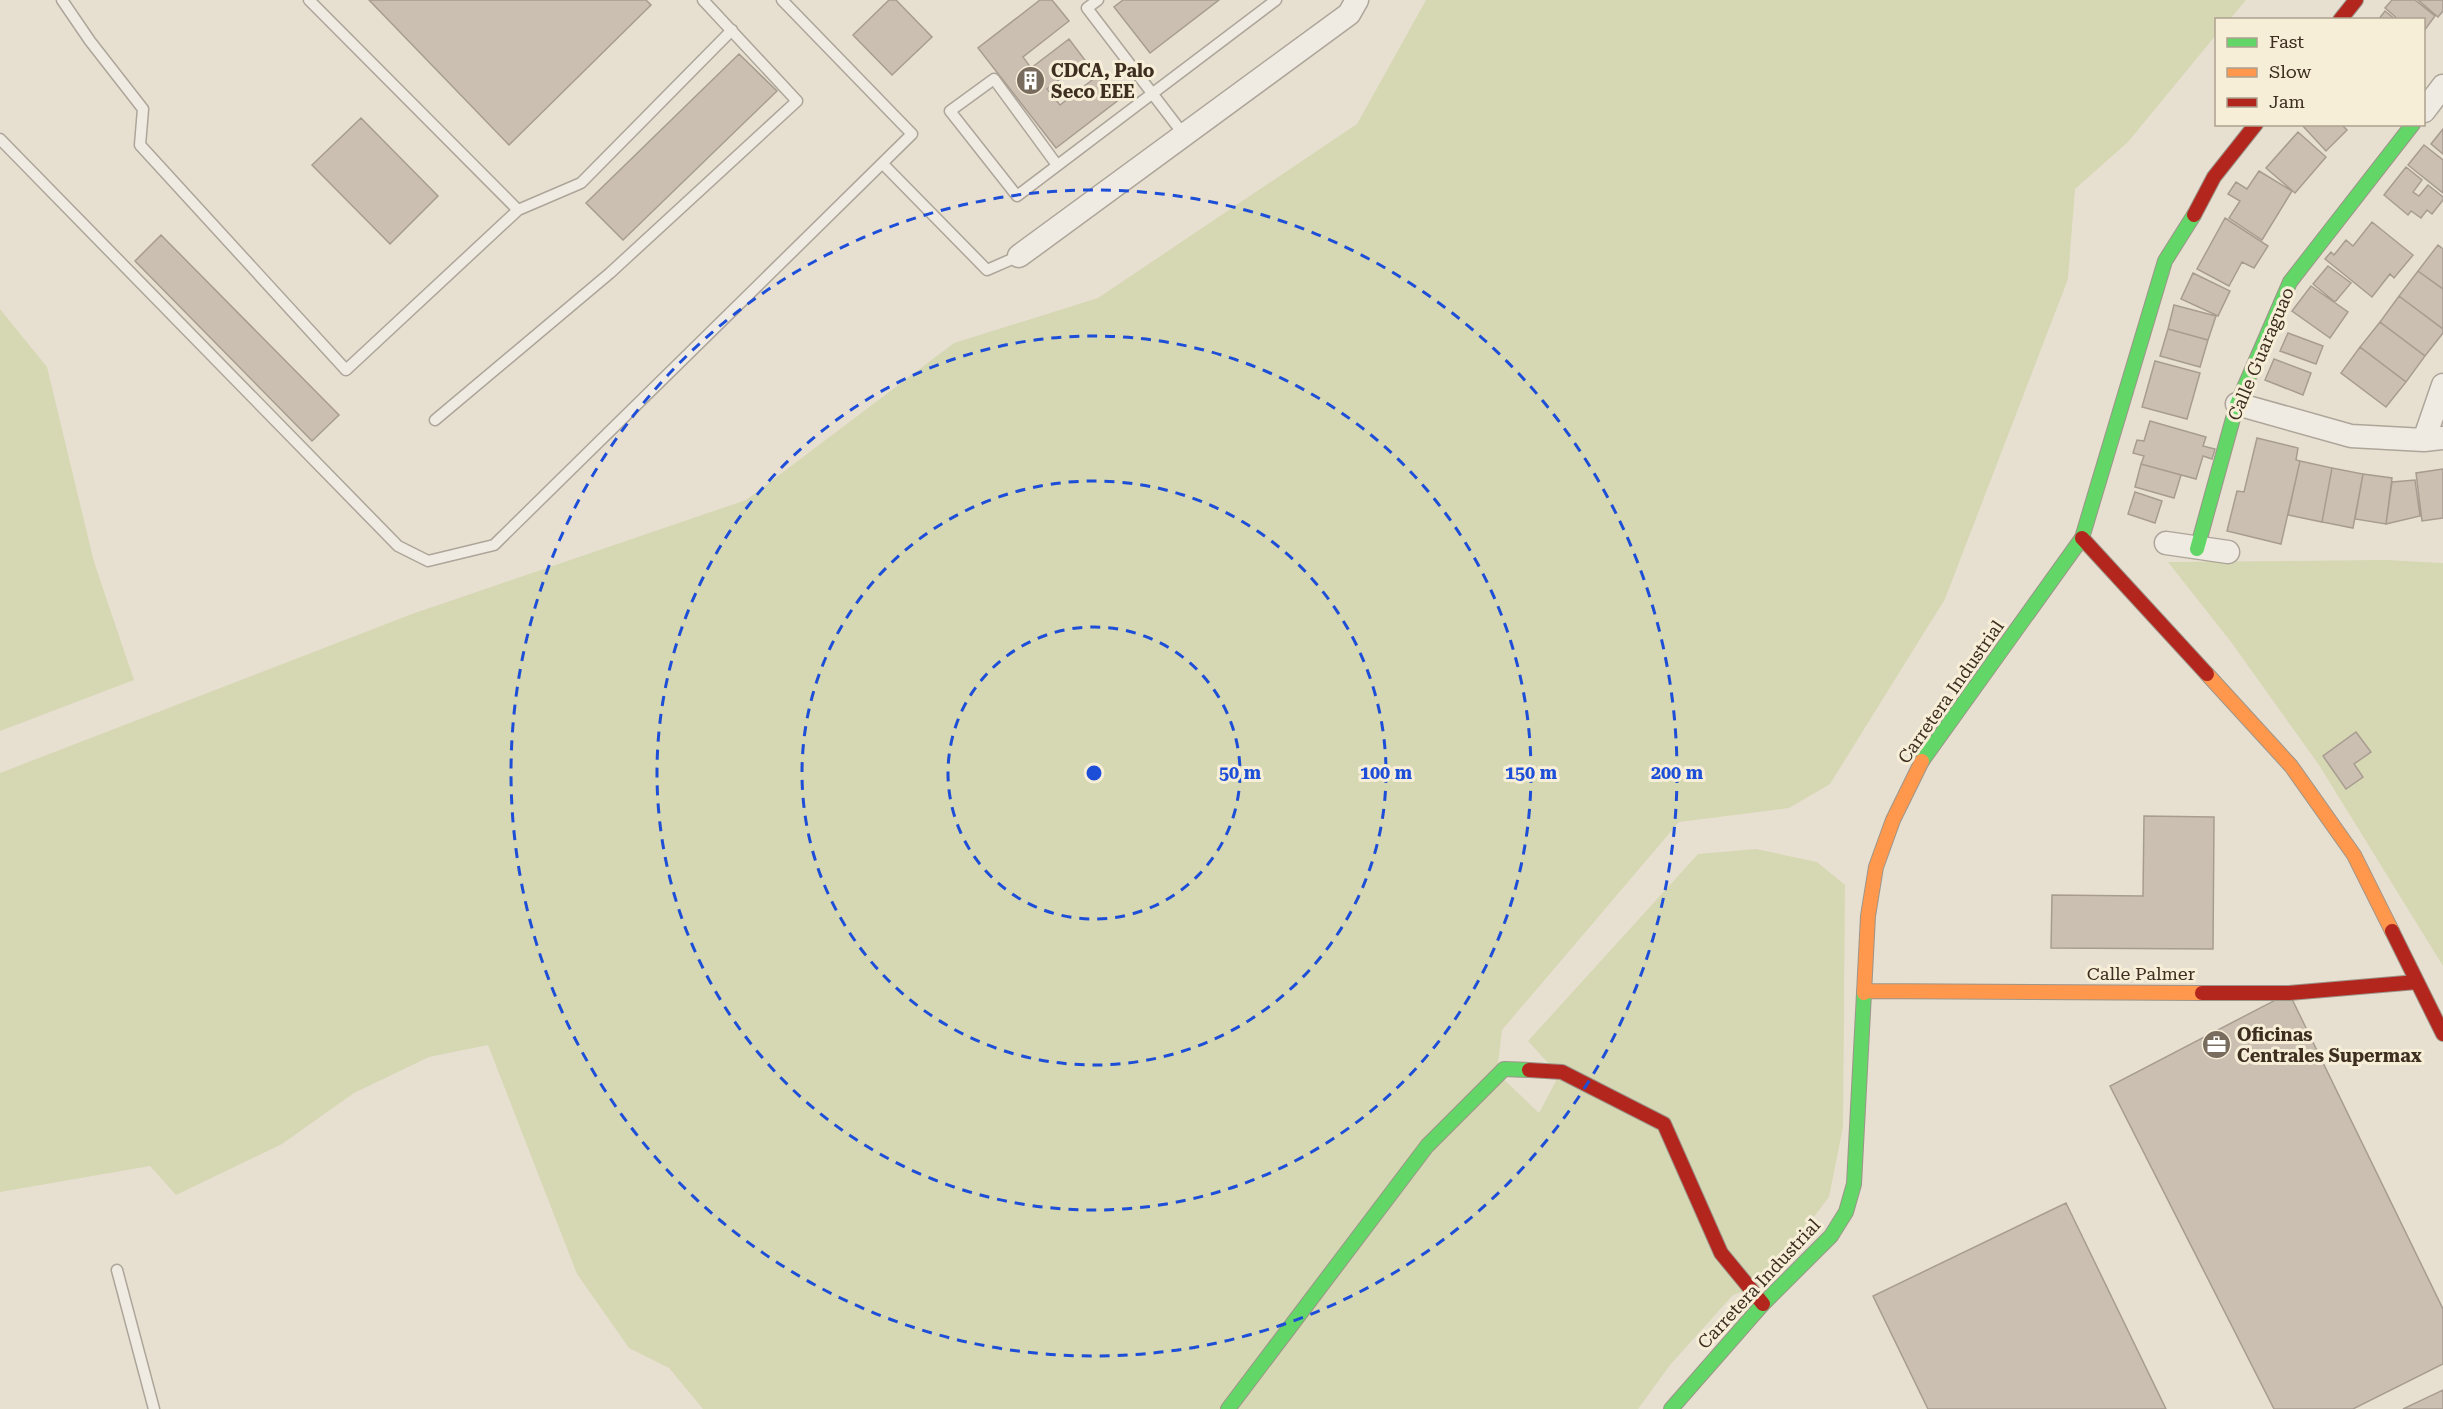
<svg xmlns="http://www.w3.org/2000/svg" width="2443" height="1409" viewBox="0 0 2443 1409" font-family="'Roboto Serif',serif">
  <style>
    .green { fill: #d6d7b3 }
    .building { fill: #cbbfb2; stroke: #a89c90; stroke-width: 1.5 }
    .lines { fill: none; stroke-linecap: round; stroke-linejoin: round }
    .lane-casing { stroke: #ada599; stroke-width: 13 }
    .street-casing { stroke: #ada599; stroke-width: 25 }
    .fast-casing { stroke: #9c958a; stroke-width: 16 }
    .slow-casing { stroke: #9c958a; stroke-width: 16 }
    .jam-casing { stroke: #9c958a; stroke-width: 16 }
    .lane { stroke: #efebe3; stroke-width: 10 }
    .street { stroke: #efebe3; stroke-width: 22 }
    .fast { stroke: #63d668; stroke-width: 14 }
    .slow { stroke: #ff974d; stroke-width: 14 }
    .jam { stroke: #b3261e; stroke-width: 14 }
    .ring { fill: none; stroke: #1d4ed8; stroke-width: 3; stroke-dasharray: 10 8 }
    .labels { text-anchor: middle; stroke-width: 6; stroke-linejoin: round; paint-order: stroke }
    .poi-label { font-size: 18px; font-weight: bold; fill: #3d2e20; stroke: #f7eed8; text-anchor: start }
    .street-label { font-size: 18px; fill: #3d2e20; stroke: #f7eed8 }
    .centre { fill: #1d4ed8; stroke: #f7eed8; stroke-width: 3 }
    .ring-label { font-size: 18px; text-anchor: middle; font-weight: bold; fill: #1d4ed8; stroke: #f7eed8; stroke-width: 6; stroke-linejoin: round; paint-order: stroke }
  </style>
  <rect width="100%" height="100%" fill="#e7e0d1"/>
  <path class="green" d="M1426 0H2246L2230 19 2216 20V35L2128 142 2075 189 2068 279 1945 599 1830 784 1789 808 1679 822 1502 1030 1497 1073 1539 1113 1559 1075 1528 1041 1698 854 1756 849 1817 862 1845 885 1843 1127 1829 1197 1762 1285 1733 1295 1670 1365 1638 1409H703L669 1368 629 1348 577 1274 488 1045 429 1057 354 1093 282 1144 176 1195 150 1166 0 1192V773L412 614 746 500 954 343 1098 298 1357 124Z
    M0 309 47 367 94 562 134 680 0 731Z
    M2386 560 2443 563V966L2319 765 2231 642 2168 562Z"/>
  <path class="building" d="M369 0H646L651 5 509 145Z
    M889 0H896L932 37 892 75 853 35Z
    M1040 0H1052L1069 21 1023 57 1031 68 1069 39 1085 60 1047 89 1060 105 1101 73 1121 98 1056 148 978 48Z
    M1123 0H1219L1150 53 1114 7Z
    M2392 0H2415L2435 16 2424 31V20H2399L2385 8Z
    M2418 0H2443V11L2438 17Z
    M2385 11 2396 20H2378Z
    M739 54 777 91 623 240 586 203Z
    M361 118 438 196 390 244 312 165Z
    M2301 124H2341L2347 130 2326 151Z
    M2443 129V154L2431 144Z
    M2298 132 2326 157 2295 193 2266 168Z
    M2424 145 2443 160V193L2408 165Z
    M2406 167 2422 180 2413 192 2419 196 2428 185 2443 197V200L2432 214 2427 210 2421 218 2411 211 2408 215 2384 195Z
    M2259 171 2292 191 2262 240 2229 218 2240 201 2228 194 2236 182 2247 189Z
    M2225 218 2268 246 2254 268 2242 262 2229 286 2197 269Z
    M2372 222 2413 255 2394 278 2390 274 2372 297 2325 259 2331 252 2334 255 2346 240 2353 246Z
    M161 235 339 415 312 441 135 261Z
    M2438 245 2443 249V289L2418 271Z
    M2328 266 2351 283 2335 302 2313 284Z
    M2418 271 2443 289V329L2399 296Z
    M2193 273 2230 291 2218 316 2181 299Z
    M2311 286 2348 312 2330 338 2292 311Z
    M2399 296 2443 329V333L2425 356 2380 322Z
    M2174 305 2216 316 2208 340 2168 329Z
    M2380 322 2425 356 2406 382 2360 347Z
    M2168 329 2208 340 2200 367 2160 356Z
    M2288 333 2323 346 2316 364 2280 351Z
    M2360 347 2406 382 2386 407 2341 373Z
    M2274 359 2311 373 2303 395 2265 380Z
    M2155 361 2200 373 2187 419 2142 407Z
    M2150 421 2206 437 2203 446 2215 449 2212 459 2203 456 2196 479 2141 464 2144 456 2133 453 2137 440 2144 441Z
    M2257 438 2298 448 2296 460 2300 461 2281 544 2227 531 2237 491 2244 492Z
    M2300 461 2332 468 2322 522 2288 515Z
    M2141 464 2181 475 2174 498 2135 487Z
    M2332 468 2363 474 2353 528 2322 522Z
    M2443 469V518L2422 521 2416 473Z
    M2363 474 2392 478 2386 524 2355 519Z
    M2415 480 2420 516 2386 524 2392 482Z
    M2135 492 2162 501 2155 523 2128 514Z
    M2356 732 2371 752 2354 764 2363 777 2346 789 2323 756Z
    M2144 816 2214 817 2213 949 2051 948 2052 895 2143 896Z
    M2289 993 2443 1309V1364L2353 1409H2274L2110 1086Z
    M2066 1203 2166 1409H1928L1873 1296Z
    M2443 1390V1409H2403Z"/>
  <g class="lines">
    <defs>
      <path id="lane" d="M62 0 90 41 143 109 140 145 346 370 518 210 309 0
        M1098 0 1087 8 1184 135
        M0 139 398 546 428 561 494 545 912 134 782 0
        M883 164 987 270 1019 256
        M1057 165 994 79 950 111 1017 196 1276 0
        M518 210 581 183 732 30
        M435 420 610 273 797 101 703 0
        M117 1270 154 1409"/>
      <path id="street" d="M2424 111 2443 86
        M1019 256 1349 14 1357 0
        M2237 404 2351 436 2424 440 2443 438
        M2424 440 2443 385
        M2166 543 2228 552"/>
      <path id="fast" d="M2197 549 2237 404 2290 282 2413 124
        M1922 761 2082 538 2165 261 2194 215
        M1228 1409 1427 1146 1504 1069 1529 1070
        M1671 1409 1763 1304 1831 1236 1846 1212 1854 1184 1864 993"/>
      <path id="slow" d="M2207 674 2291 766 2354 855 2392 931
        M1865 991 2202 993
        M1864 993 1868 916 1876 867 1893 820 1922 761"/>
      <path id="jam" d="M2340 20 2356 0
        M2194 215 2214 177 2256 124
        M2082 538 2207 674
        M2392 931 2443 1034
        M2202 993H2289L2417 982
        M1529 1070 1562 1072 1664 1124 1721 1253 1763 1304"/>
    </defs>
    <use href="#lane" class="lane-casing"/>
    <use href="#street" class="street-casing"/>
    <use href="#fast" class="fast-casing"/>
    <use href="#slow" class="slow-casing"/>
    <use href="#jam" class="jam-casing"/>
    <use href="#lane" class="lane"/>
    <use href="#street" class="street"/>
    <use href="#fast" class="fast"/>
    <use href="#slow" class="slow"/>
    <use href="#jam" class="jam"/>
  </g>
  <g class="ring">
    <circle cx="1094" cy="773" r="146"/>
    <circle cx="1094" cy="773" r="292"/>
    <circle cx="1094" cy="773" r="437"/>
    <circle cx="1094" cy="773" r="583"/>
  </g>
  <defs>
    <symbol id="building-disc" viewBox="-11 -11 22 22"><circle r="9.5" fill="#786c5e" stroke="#f7eed8"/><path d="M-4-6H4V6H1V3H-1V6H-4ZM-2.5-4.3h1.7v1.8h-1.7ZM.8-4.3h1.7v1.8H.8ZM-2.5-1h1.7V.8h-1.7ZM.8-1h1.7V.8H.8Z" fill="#fff"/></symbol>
    <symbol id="office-disc" viewBox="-11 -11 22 22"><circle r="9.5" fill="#786c5e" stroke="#f7eed8"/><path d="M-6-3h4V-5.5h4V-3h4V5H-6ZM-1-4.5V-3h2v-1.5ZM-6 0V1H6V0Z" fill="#fff"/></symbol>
  </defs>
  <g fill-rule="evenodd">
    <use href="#building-disc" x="1014" y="64" width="33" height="33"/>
    <use href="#office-disc" x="2200" y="1028" width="33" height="33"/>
  </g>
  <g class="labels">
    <g class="poi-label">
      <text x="1051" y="77">CDCA, Palo<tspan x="1051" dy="21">Seco EEE</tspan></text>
      <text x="2237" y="1041">Oficinas<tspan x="2237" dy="21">Centrales Supermax</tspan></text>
    </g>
    <g class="street-label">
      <text transform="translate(2261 354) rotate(-67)" y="6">Calle Guaraguao</text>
      <text transform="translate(1951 692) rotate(-55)" y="6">Carretera Industrial</text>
      <text x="2141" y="980">Calle Palmer</text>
      <text transform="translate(1759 1284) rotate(-47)" y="6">Carretera Industrial</text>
    </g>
  </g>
  <circle cx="1094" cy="773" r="9" class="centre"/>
  <g class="ring-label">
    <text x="1240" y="779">50 m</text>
    <text x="1386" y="779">100 m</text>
    <text x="1531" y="779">150 m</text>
    <text x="1677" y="779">200 m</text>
  </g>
  <rect x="2215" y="18" width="210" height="108" fill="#f7eed8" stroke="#ada18e" stroke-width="1.5"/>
  <rect x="2227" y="38" width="30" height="9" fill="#63d668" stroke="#ada18e" stroke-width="1.5"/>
  <text x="2269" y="48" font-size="18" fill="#3d2e20">Fast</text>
  <rect x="2227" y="68" width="30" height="9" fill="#ff974d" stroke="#ada18e" stroke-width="1.5"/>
  <text x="2269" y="78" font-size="18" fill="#3d2e20">Slow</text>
  <rect x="2227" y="98" width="30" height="9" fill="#b3261e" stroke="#ada18e" stroke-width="1.5"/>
  <text x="2269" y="108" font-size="18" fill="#3d2e20">Jam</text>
</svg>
